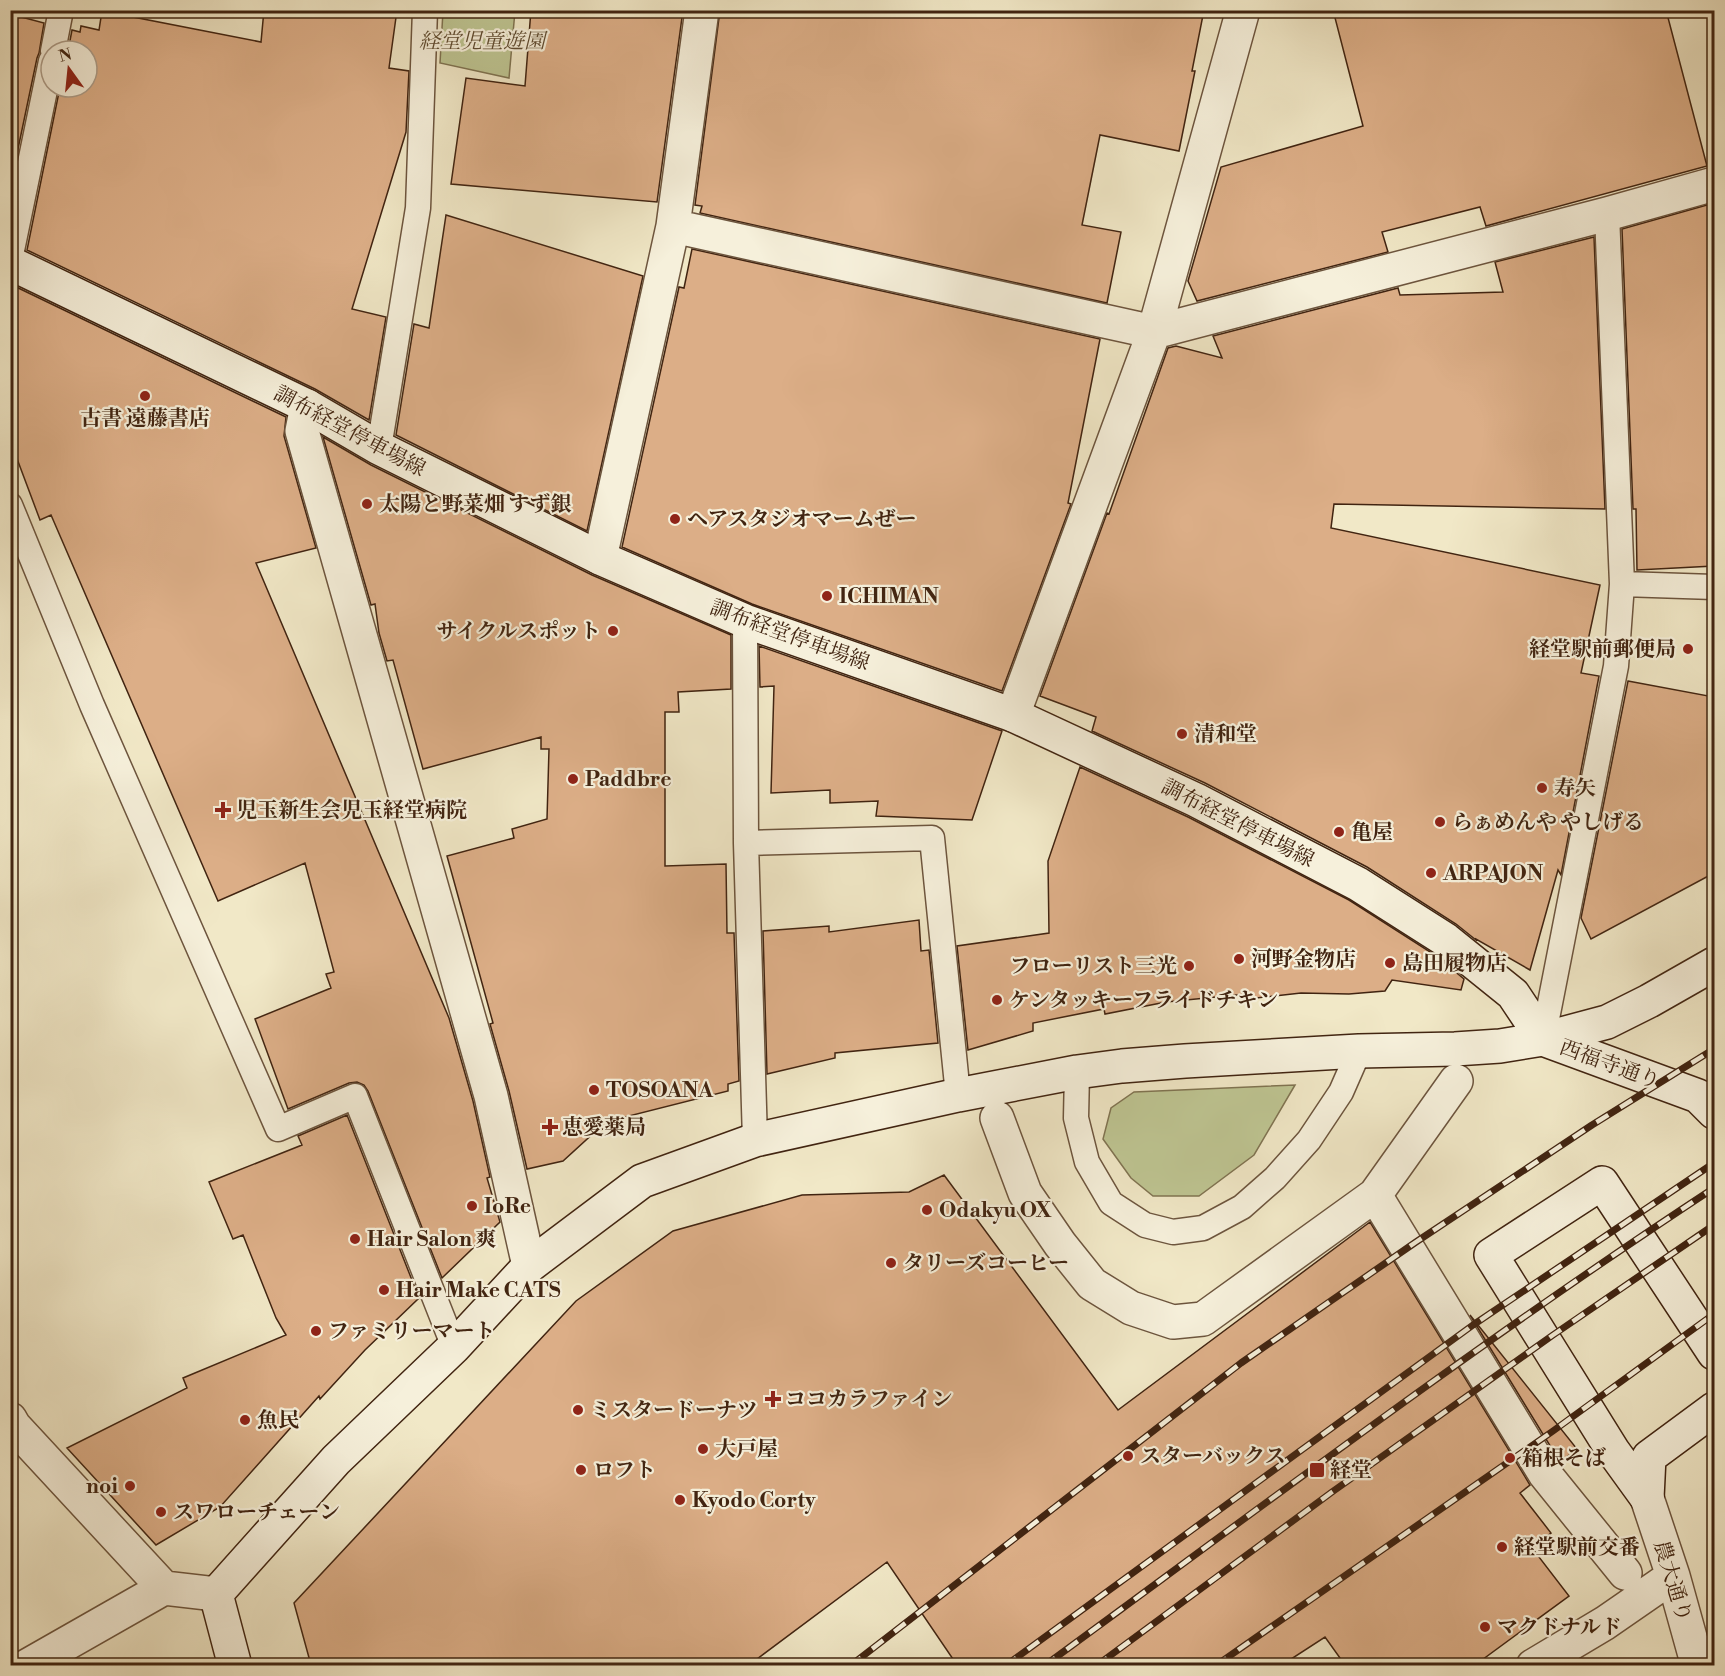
<svg xmlns="http://www.w3.org/2000/svg" width="1725" height="1676" viewBox="0 0 1725 1676" font-family="'Libre Bodoni','Noto Serif JP',serif">
  <style>
    .green { fill: #bec592; stroke: #807452; stroke-width: 1.5 }
    .building { fill: #dcae87; stroke: #412411; stroke-width: 1.5 }
    .lines { fill: none; stroke-linecap: round; stroke-linejoin: round }
    .lane-casing { stroke: #6d553e; stroke-width: 27 }
    .street-casing { stroke: #6d553e; stroke-width: 36 }
    .secondary-casing { stroke: #412411; stroke-width: 36 }
    .lane { stroke: #f6f0db; stroke-width: 24 }
    .street { stroke: #f6f0db; stroke-width: 33 }
    .secondary { stroke: #f6f0db; stroke-width: 33 }
    .rail-casing { stroke: #412411; stroke-width: 7 }
    .rail { stroke: #f6f0db; stroke-width: 4.5; stroke-dasharray: 14; stroke-linecap: butt }
    .poi-dot { fill: #8f2418; stroke: #f6f0db; stroke-width: 2 }
    .labels { text-anchor: middle; stroke-width: 4.5; stroke-linejoin: round; paint-order: stroke }
    .park-label { font-size: 21px; font-style: italic; fill: #604c31; stroke: #f6f0db }
    .poi-label { font-size: 21px; font-weight: bold; fill: #412411; stroke: #f6f0db; text-anchor: start }
    .street-label { font-size: 21px; fill: #412411; stroke: #f6f0db }
  </style>
  <rect width="100%" height="100%" fill="#f1e8c7"/>
  <filter id="stains"><feTurbulence type="fractalNoise" baseFrequency=".00333" numOctaves="4"/><feColorMatrix values="0 0 0 0 .2 0 0 0 0 .09 0 0 0 0 .02 0 0 0 .5 -.17"/></filter>
  <radialGradient id="worn" r=".72"><stop offset=".6" stop-color="#630" stop-opacity="0"/><stop offset="1" stop-color="#630" stop-opacity=".3"/></radialGradient>
  <path class="green" d="M443 11H515L509 78 440 63Z
    M1295 1085 1254 1155 1199 1196H1153L1131 1178 1103 1139 1111 1108 1134 1092Z"/>
  <path class="building" d="M264 10H397L389 68 409 71 406 132 352 309 386 317 369 420 315 389 27 250 60 87H87V51H68L72 30 80 32 81 26 99 30 102 11 261 42Z
    M531 10H683L657 202 451 184 466 78 525 86Z
    M720 10H1204L1192 71H1195L1179 151 1100 135 1082 225 1121 232 1107 303 700 213 702 206 695 205Z
    M1333 10H1666L1707 166 1486 226 1480 207 1382 232 1388 252 1197 301 1188 281 1221 167 1363 126Z
    M10 14 44 23 39 53 37 58 10 187Z
    M1714 203V566L1637 570 1636 509H1633L1622 229Z
    M446 215 643 276 587 531 396 435 414 324 429 328Z
    M1594 237 1605 509 1334 504 1331 528 1600 585 1581 673 1599 676 1561 875 1558 870 1530 970 1476 939V940L1456 924 1367 867 1205 783 1092 731 1096 717 1040 696 1107 513 1109 514 1168 348 1176 346 1222 358 1213 336 1398 288 1400 295 1503 292 1495 262Z
    M692 249 1100 339 1068 503 1071 504 1002 691 752 604 622 547 679 287 684 288Z
    M10 284 286 417 284 436 316 548 256 563 449 1018 473 1101 490 1177 487 1178 500 1222 442 1278 368 1091 364 1085 357 1082 349 1083 288 1109 255 1019 331 988 326 974 334 972 305 863 218 901 51 515 40 520 10 440Z
    M323 437 371 465 592 575 731 635V689L678 692 679 712H665V866L726 864 727 933H734L739 1081 728 1084V1091L609 1121 610 1127 596 1131 563 1161 527 1169 509 1091 490 1024 493 1023 447 856 514 838 512 829 547 819 549 749H541V737L423 769 393 660 387 661 379 633 375 604 371 605Z
    M759 646 1002 731 972 820 876 816 878 801 830 803V790L771 793 774 686 760 687Z
    M1628 681 1714 697V873L1591 939 1581 918Z
    M1080 767 1188 817 1349 900 1435 955 1464 979 1461 990 1392 980 1385 991 1349 994 1301 993 1247 999 1246 994 1166 1002 1105 1014 1104 1009 1033 1023V1031L968 1050 957 946 1049 933 1048 861Z
    M919 920 921 951 929 950 938 1043 835 1053V1058L767 1074 763 931 829 926V932Z
    M347 1115 419 1298 365 1350 320 1399 319 1396 220 1507 156 1545 67 1448 187 1388 183 1378 286 1335 276 1318 243 1235 233 1239 209 1182 302 1145 298 1136Z
    M944 1175 1118 1410 1370 1222 1530 1485 1520 1493 1551 1533 1532 1548 1569 1596 1475 1665H1345L1325 1637 1282 1665H957L887 1562 749 1665H311L294 1603 576 1301 673 1231 802 1195 909 1192Z
    M1470 1315 1577 1449 1560 1462Z"/>
  <g class="lines">
    <defs>
      <path id="lane" d="M53 51 61 10
        M10 260 51 61
        M379 448 418 208 425 10
        M10 505 92 705 278 1129 355 1096 454 1347
        M1622 584 1714 587
        M745 621 746 843 932 838 958 1095
        M746 843 755 1140
        M1543 1039 1616 666 1622 584 1607 214
        M1077 1072 1076 1118 1087 1162 1111 1203 1145 1225 1173 1232 1203 1228 1242 1207 1275 1178 1309 1140 1341 1092 1359 1051"/>
      <path id="street" d="M673 226 1154 332 1607 214 1714 184
        M307 406 302 431 491 1096 529 1266
        M600 558 673 226 702 10
        M1013 715 1154 332 1243 10
        M997 1118 1025 1193 1060 1244 1092 1284 1131 1308 1173 1322 1203 1319 1375 1195 1545 1474 1625 1573
        M1375 1195 1456 1081
        M10 1419 14 1426 164 1588
        M1647 1498 1673 1576 1698 1666
        M27 1666 164 1588 216 1594
        M1533 1666 1605 1623 1673 1576"/>
      <path id="secondary" d="M10 263 307 406 379 448 600 558 745 621 1013 715 1196 800 1358 884 1446 940 1513 994 1543 1039
        M1543 1039 1698 1096 1714 1112
        M1647 1498 1613 1451 1491 1255 1602 1183 1714 1353
        M1647 1498 1649 1457 1714 1409
        M235 1666 216 1594 336 1460 454 1347 529 1266 642 1181 755 1140 958 1095 1077 1072 1122 1066 1185 1061 1359 1051 1455 1049 1500 1046 1543 1039 1607 1022 1649 1001 1714 964"/>
    </defs>
    <use href="#lane" class="lane-casing"/>
    <use href="#street" class="street-casing"/>
    <use href="#secondary" class="secondary-casing"/>
    <use href="#lane" class="lane"/>
    <use href="#street" class="street"/>
    <use href="#secondary" class="secondary"/>
    <defs>
      <path id="rail" d="M850 1666 1241 1363 1416 1242 1592 1125 1714 1049
        M1005 1666 1473 1325 1714 1163
        M1044 1666C1265 1504 1485 1338 1714 1188
        M1096 1666 1332 1492 1553 1335 1714 1225
        M1215 1666 1553 1431 1714 1314"/>
    </defs>
    <use href="#rail" class="rail-casing"/>
    <use href="#rail" class="rail"/>
  </g>
  <g class="poi-dot">
    <circle cx="145" cy="396" r="6"/>
    <circle cx="367" cy="504" r="6"/>
    <circle cx="675" cy="519" r="6"/>
    <circle cx="827" cy="596" r="6"/>
    <circle cx="613" cy="631" r="6"/>
    <circle cx="1688" cy="649" r="6"/>
    <circle cx="1182" cy="734" r="6"/>
    <circle cx="573" cy="779" r="6"/>
    <circle cx="1542" cy="788" r="6"/>
    <path d="M220 801h6v6h6v6h-6v6h-6v-6h-6v-6h6z"/>
    <circle cx="1440" cy="822" r="6"/>
    <circle cx="1339" cy="832" r="6"/>
    <circle cx="1431" cy="873" r="6"/>
    <circle cx="1239" cy="959" r="6"/>
    <circle cx="1390" cy="963" r="6"/>
    <circle cx="1189" cy="966" r="6"/>
    <circle cx="997" cy="1000" r="6"/>
    <circle cx="594" cy="1090" r="6"/>
    <path d="M547 1118h6v6h6v6h-6v6h-6v-6h-6v-6h6z"/>
    <circle cx="472" cy="1206" r="6"/>
    <circle cx="927" cy="1210" r="6"/>
    <circle cx="355" cy="1239" r="6"/>
    <circle cx="891" cy="1263" r="6"/>
    <circle cx="384" cy="1290" r="6"/>
    <circle cx="316" cy="1331" r="6"/>
    <path d="M770 1390h6v6h6v6h-6v6h-6v-6h-6v-6h6z"/>
    <circle cx="578" cy="1410" r="6"/>
    <circle cx="245" cy="1420" r="6"/>
    <circle cx="703" cy="1449" r="6"/>
    <circle cx="1128" cy="1456" r="6"/>
    <circle cx="1510" cy="1458" r="6"/>
    <circle cx="581" cy="1470" r="6"/>
    <rect x="1309" y="1462" width="16" height="16" rx="3"/>
    <circle cx="130" cy="1486" r="6"/>
    <circle cx="680" cy="1500" r="6"/>
    <circle cx="161" cy="1512" r="6"/>
    <circle cx="1502" cy="1547" r="6"/>
    <circle cx="1485" cy="1627" r="6"/>
  </g>
  <g class="labels">
    <g class="park-label">
      <text x="482" y="48">経堂児童遊園</text>
    </g>
    <g class="poi-label">
      <text x="145" y="425" text-anchor="middle">古書 遠藤書店</text>
      <text x="379" y="511">太陽と野菜畑 すず銀</text>
      <text x="687" y="526">ヘアスタジオマームぜー</text>
      <text x="839" y="603">ICHIMAN</text>
      <text x="601" y="638" text-anchor="end">サイクルスポット</text>
      <text x="1676" y="656" text-anchor="end">経堂駅前郵便局</text>
      <text x="1194" y="741">清和堂</text>
      <text x="585" y="786">Paddbre</text>
      <text x="1554" y="795">寿矢</text>
      <text x="236" y="817">児玉新生会児玉経堂病院</text>
      <text x="1452" y="829">らぁめんや やしげる</text>
      <text x="1351" y="839">亀屋</text>
      <text x="1443" y="880">ARPAJON</text>
      <text x="1251" y="966">河野金物店</text>
      <text x="1402" y="970">島田履物店</text>
      <text x="1177" y="973" text-anchor="end">フローリスト三光</text>
      <text x="1009" y="1007">ケンタッキーフライドチキン</text>
      <text x="606" y="1097">TOSOANA</text>
      <text x="562" y="1134">恵愛薬局</text>
      <text x="484" y="1213">IoRe</text>
      <text x="939" y="1217">Odakyu OX</text>
      <text x="367" y="1246">Hair Salon 爽</text>
      <text x="903" y="1270">タリーズコーヒー</text>
      <text x="396" y="1297">Hair Make CATS</text>
      <text x="328" y="1338">ファミリーマート</text>
      <text x="785" y="1406">ココカラファイン</text>
      <text x="590" y="1417">ミスタードーナツ</text>
      <text x="257" y="1427">魚民</text>
      <text x="715" y="1456">大戸屋</text>
      <text x="1140" y="1463">スターバックス</text>
      <text x="1522" y="1465">箱根そば</text>
      <text x="593" y="1477">ロフト</text>
      <text x="1330" y="1477">経堂</text>
      <text x="118" y="1493" text-anchor="end">noi</text>
      <text x="692" y="1507">Kyodo Corty</text>
      <text x="173" y="1519">スワローチェーン</text>
      <text x="1514" y="1554">経堂駅前交番</text>
      <text x="1497" y="1634">マクドナルド</text>
    </g>
    <g class="street-label">
      <text transform="translate(350 431) rotate(28)" y="7">調布経堂停車場線</text>
      <text transform="translate(790 635) rotate(20)" y="7">調布経堂停車場線</text>
      <text transform="translate(1238 823) rotate(27)" y="7">調布経堂停車場線</text>
      <text transform="translate(1610 1064) rotate(20)" y="7">西福寺通り</text>
      <text transform="translate(1673 1581) rotate(73)" y="7">農大通り</text>
    </g>
  </g>
  <rect width="1725" height="1676" fill="none" stroke="#f1e8c7" stroke-width="36"/>
  <rect x="12" y="12" width="1701" height="1652" fill="none" stroke="#412411" stroke-width="3"/>
  <rect x="18" y="18" width="1689" height="1640" fill="none" stroke="#412411" stroke-width="1.5"/>
  <g transform="translate(69 69) rotate(345)"><circle r="28" fill="#f6f0db" stroke="#ae9e8a" stroke-width="1.5"/>
  <path d="M0-4.5L10 22L0 15L-10 22Z" fill="#8f2418"/>
  <text y="-9" font-size="16" font-weight="bold" text-anchor="middle" fill="#412411">N</text>
  </g>
  <rect width="100%" height="100%" filter="url(#stains)"/>
  <rect width="100%" height="100%" fill="url(#worn)"/>
</svg>
